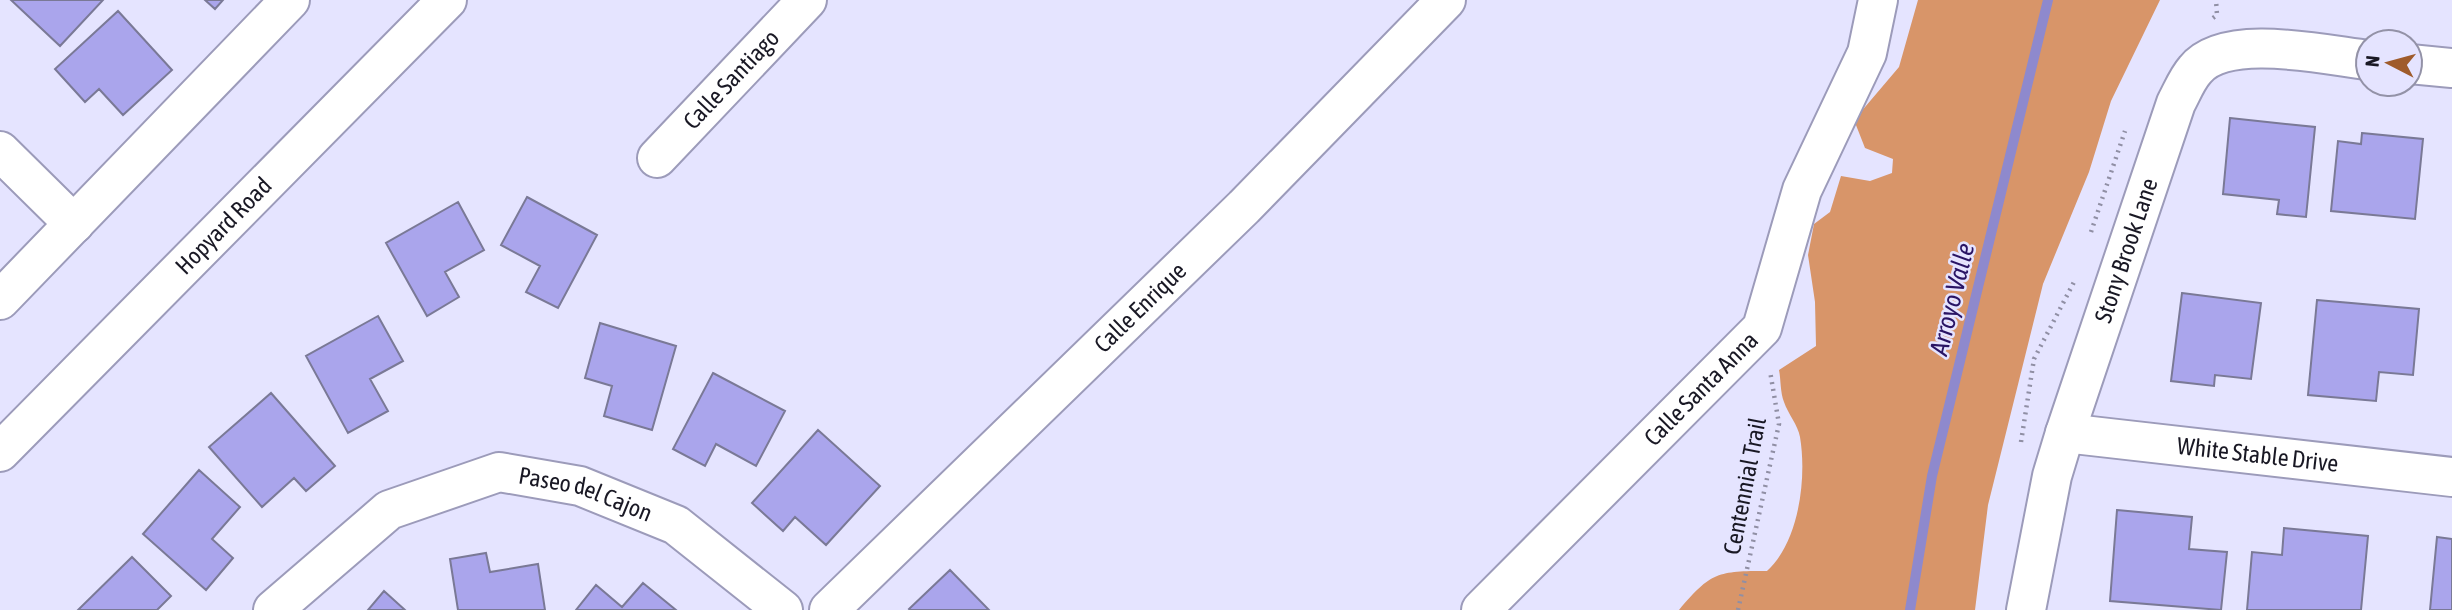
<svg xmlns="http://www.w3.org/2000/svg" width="2452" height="610" viewBox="0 0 2452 610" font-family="'Asap Condensed',sans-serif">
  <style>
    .forest { fill: #d89569 }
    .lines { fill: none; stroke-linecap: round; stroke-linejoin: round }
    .stream { stroke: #8e89cd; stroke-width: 10 }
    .building { fill: #aaa5ec; stroke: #7a7996; stroke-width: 2 }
    .street-casing { stroke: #9c9bba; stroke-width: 42 }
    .secondary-casing { stroke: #9c9bba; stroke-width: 42 }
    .path { stroke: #908fa4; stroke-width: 4.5; stroke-dasharray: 2 5; stroke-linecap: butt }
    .street { stroke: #fff; stroke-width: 38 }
    .secondary { stroke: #fff; stroke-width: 38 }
    .labels { text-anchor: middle; stroke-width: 5; stroke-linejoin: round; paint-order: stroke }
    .street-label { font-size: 24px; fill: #191824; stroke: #e5e4ff }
    .water-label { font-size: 26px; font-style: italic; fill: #291464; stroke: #e5e4ff }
  </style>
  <rect width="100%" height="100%" fill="#e5e4ff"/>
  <path class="forest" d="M1918 0H2160L2111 101 2089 172 2043 284 1988 505 1975 610H1679C1711 572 1718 571 1767 571 1799 542 1807 478 1800 437 1798 425 1788 414 1784 402 1780 392 1781 380 1779 370L1816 346 1815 302 1808 255 1814 224 1830 212 1841 176 1870 181 1892 173 1893 159 1865 148 1854 120 1899 67Z"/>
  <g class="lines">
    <path class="stream" d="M1910 610 1932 476 2048 0"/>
  </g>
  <path class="building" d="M11 0H103L60 46Z
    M205 0H223L215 9Z
    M118 11 172 70 123 115 99 89 85 102 55 69Z
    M2230 118 2315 127 2306 217 2277 214 2279 200 2223 194Z
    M2362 133 2423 139 2415 219 2331 211 2338 141 2361 144Z
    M527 197 597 235 558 308 526 292 540 266 501 245Z
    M458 202 484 250 445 272 459 297 427 316 386 243Z
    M2182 293 2261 303 2251 379 2215 375 2214 386 2171 381Z
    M2317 300 2419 309 2413 375 2379 372 2376 401 2308 395Z
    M378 316 403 361 370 379 388 411 348 433 306 356Z
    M600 323 676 346 652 430 604 416 612 386 585 378Z
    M713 373 785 411 756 466 716 444 705 466 673 449Z
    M271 393 335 466 306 491 294 478 262 507 209 447Z
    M818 430 880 486 826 545 795 517 783 531 752 503Z
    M199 470 240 507 212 539 233 558 206 590 143 534Z
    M2117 510 2192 517 2189 549 2227 552 2221 610 2110 601Z
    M2284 528 2368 536 2361 610H2247L2252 552 2282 555Z
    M2437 537 2452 539V610H2430Z
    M486 553 490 572 538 564 545 610H458L450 559Z
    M132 557 171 596 157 610H78Z
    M950 570 989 610H910L909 609Z
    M643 583 676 610H576L596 585 622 607Z
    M384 591 405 610H368Z"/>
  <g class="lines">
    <defs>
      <g id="street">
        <path d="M2410 64 2452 68"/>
        <path d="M0 151 74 224"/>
        <path id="s1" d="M657 158 807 0"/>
        <path d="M0 300 290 0"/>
        <path id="s2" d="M2065 433 2452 477"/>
        <path id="s3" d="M273 610 389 510 499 472 580 486 676 525 783 610"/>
        <path id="s4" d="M829 610 1244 207 1446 0"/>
        <path id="s5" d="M1481 610 1762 328 1802 190 1867 53 1878 0"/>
        <path id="s6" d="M2026 610 2052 476 2065 433 2176 103C2182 92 2187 79 2195 70 2225 32 2325 55 2368 60"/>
      </g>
      <g id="secondary">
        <path id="s7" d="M0 452 447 0"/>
      </g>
    </defs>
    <use href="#street" class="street-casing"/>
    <use href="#secondary" class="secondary-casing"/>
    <path class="path" d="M2213 18 2217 15 2216 0
      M2091 232 2125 131
      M2021 442 2034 359 2075 280
      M1738 610 1779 424 1770 371"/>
    <use href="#street" class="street"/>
    <use href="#secondary" class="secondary"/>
  </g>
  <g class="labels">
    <g class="street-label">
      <text dy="8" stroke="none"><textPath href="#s1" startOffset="108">Calle Santiago</textPath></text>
      <text dy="8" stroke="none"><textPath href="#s7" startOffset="318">Hopyard Road</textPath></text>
      <text dy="8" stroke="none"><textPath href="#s6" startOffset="374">Stony Brook Lane</textPath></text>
      <text dy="8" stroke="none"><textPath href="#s4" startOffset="434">Calle Enrique</textPath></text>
      <text dy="8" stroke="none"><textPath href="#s5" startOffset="312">Calle Santa Anna</textPath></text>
      <text dy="8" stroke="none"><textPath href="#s2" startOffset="194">White Stable Drive</textPath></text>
      <text transform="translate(1745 486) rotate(-79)" y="8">Centennial Trail</text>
      <text dy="8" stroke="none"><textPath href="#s3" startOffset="359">Paseo del Cajon</textPath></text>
    </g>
    <g class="water-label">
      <text transform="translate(1952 299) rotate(-76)" y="9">Arroyo Valle</text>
    </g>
  </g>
  <g transform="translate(2389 63) rotate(276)"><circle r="33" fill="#e5e4ff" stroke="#9392a7" stroke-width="2"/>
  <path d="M0-5L12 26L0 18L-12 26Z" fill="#9f5b2b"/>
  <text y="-10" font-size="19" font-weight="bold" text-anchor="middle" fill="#191824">N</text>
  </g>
</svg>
